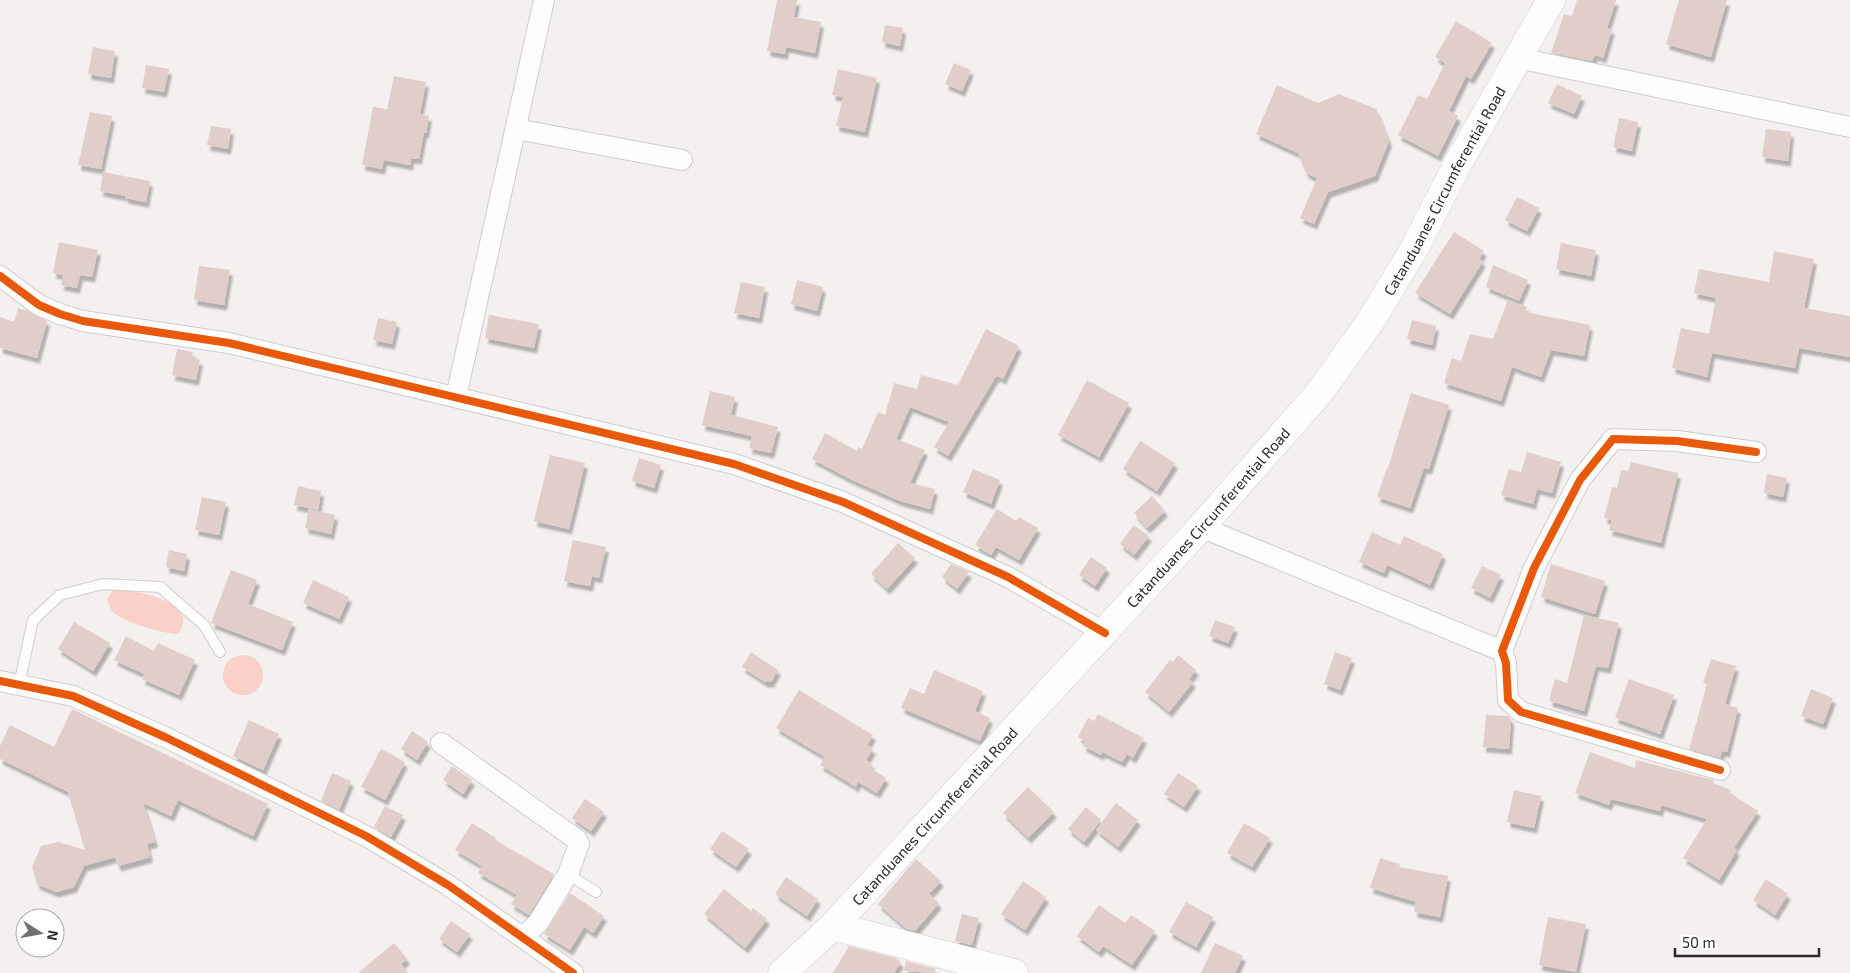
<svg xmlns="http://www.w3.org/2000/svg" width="1850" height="973" viewBox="0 0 1850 973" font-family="'Exo 2',sans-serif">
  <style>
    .green { fill: #fad0c8 }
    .building { fill: #e1ceca; filter: url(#shadow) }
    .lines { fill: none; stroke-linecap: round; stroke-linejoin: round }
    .lane-casing { stroke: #cfcdcd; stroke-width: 12 }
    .street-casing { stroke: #cfcdcd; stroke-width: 22 }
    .secondary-casing { stroke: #cfcdcd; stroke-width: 29 }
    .primary-casing { stroke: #cfcdcd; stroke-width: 29 }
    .lane { stroke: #fdfdfd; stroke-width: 10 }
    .street { stroke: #fdfdfd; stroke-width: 20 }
    .secondary { stroke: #fdfdfd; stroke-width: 28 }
    .primary { stroke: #fdfdfd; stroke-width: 28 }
    .cycleway-casing { stroke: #fff; stroke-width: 11 }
    .cycleway { stroke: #e8590c; stroke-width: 8 }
    .labels { text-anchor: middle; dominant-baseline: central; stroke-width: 4; stroke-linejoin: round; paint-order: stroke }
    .street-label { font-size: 15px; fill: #2d2c2b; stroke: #fff }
  </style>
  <defs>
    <filter id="shadow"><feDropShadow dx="3" dy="5.5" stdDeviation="1" flood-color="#0004"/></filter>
  </defs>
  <rect width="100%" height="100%" fill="#f3f0ef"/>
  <g class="green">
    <path d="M122,589C143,593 202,603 178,634C165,634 121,622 112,611C110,609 109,603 107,600L112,591Z"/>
    <circle cx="243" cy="675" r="20"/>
  </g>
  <g class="building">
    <path d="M777,0H797L794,17L821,22L815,53L786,47L785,54L767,51Z"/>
    <path d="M1577,0H1616L1607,28L1612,29L1603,58L1595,55L1592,61L1551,53L1564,14L1572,16Z"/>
    <path d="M1679,0H1727L1711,57L1666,44Z"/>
    <path d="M1456,21L1492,43L1471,79L1466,76L1449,111L1458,116L1438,156L1398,135L1418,95L1427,99L1445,63L1435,57Z"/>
    <path d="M885,25L903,28L900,46L882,42Z"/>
    <path d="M93,47L115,51L111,78L88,74Z"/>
    <path d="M954,63L971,70L962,91L945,84Z"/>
    <path d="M146,65L169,69L164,92L142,88Z"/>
    <path d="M838,69L877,78L865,132L836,126L843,97L832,95Z"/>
    <path d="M394,76L426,82L420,114L429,116L426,133L424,132L419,159L411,158L410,165L384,160L382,169L362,165L373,107L387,109Z"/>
    <path d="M1557,84L1582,96L1574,114L1548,103Z"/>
    <path d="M1277,85L1318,103L1339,94L1376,109L1389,141L1375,176L1328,192L1314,224L1300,218L1317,178L1306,173L1298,153L1256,134Z"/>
    <path d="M90,112L112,116L101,169L78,165Z"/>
    <path d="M1619,118L1638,122L1632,151L1613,147Z"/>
    <path d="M211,126L231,129L228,149L207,145Z"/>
    <path d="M1766,129L1791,132L1788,161L1762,157Z"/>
    <path d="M103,172L150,181L146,202L125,198L126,196L100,191Z"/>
    <path d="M1517,197L1539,208L1527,231L1505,220Z"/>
    <path d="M1454,232L1484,251L1479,259L1483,261L1450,314L1415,293Z"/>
    <path d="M59,242L98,250L92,277L80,275L77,288L61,285L63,275L53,273Z"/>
    <path d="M1561,243L1596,250L1591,276L1556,269Z"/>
    <path d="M1774,251L1814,259L1804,308L1850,316V357L1799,348L1795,368L1712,353L1707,377L1672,368L1681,328L1709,334L1716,298L1694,293L1699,269L1769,282Z"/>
    <path d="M1493,265L1528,280L1519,301L1486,287Z"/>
    <path d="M199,266L230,270L224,305L194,300Z"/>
    <path d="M797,280L823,287L817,311L791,304Z"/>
    <path d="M741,282L765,287L759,318L734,313Z"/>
    <path d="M1508,300L1527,307L1525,312L1590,325L1584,356L1551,350L1541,377L1512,367L1501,401L1444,383L1452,358L1461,361L1470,334L1493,339Z"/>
    <path d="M18,308L26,310L47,321L37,358L0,348V317L14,322Z"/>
    <path d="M489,315L539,324L534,348L485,338Z"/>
    <path d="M378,318L397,322L392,344L373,340Z"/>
    <path d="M1412,320L1436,326L1432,345L1407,339Z"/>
    <path d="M986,329L1019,346L1003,379L997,376L995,378L948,456L934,447L949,422L910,407L896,439L925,450L910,483L935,489L930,509L900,501L850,479L812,459L825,433L857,451L858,447L862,449L878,412L885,415L894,383L917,389L921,375L958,385Z"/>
    <path d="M177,349L193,352L192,358L200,360L196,380L172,375Z"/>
    <path d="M1087,380L1129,403L1099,457L1058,435Z"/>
    <path d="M710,391L735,397L731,415L778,427L771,453L749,448L752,436L702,425Z"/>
    <path d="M1411,393L1449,405L1429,469L1424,468L1410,508L1377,497L1387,468H1388Z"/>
    <path d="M1140,441L1175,463L1157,491L1123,469Z"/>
    <path d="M1527,452L1561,462L1552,493L1537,489L1533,504L1501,495L1509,469L1521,472Z"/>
    <path d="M550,455L585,463L569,529L534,521Z"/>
    <path d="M639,458L661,465L654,488L632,481Z"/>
    <path d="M1631,462L1678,473L1661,543L1609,530L1612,520L1604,518L1612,487L1617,488L1621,470L1628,471Z"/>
    <path d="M973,469L1000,480L991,504L963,492Z"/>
    <path d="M1767,474L1787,478L1783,497L1764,493Z"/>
    <path d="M298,486L321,491L318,510L294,505Z"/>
    <path d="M1152,496L1165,511L1147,528L1134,513Z"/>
    <path d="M202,497L226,502L219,535L195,530Z"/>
    <path d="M309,509L335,515L331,534L305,528Z"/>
    <path d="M997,509L1016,521L1019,517L1038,528L1019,560L996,547L991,555L975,545Z"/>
    <path d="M1134,525L1149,536L1134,555L1120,544Z"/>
    <path d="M1372,532L1400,545L1404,536L1443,554L1430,585L1387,565L1384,573L1359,562Z"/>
    <path d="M573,540L606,547L599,578L592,576L590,586L564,581Z"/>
    <path d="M898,543L915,558L887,589L871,574Z"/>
    <path d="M169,550L187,554L184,571L166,567Z"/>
    <path d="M1091,557L1107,568L1095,586L1079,575Z"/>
    <path d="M951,564L969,572L957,589L942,577Z"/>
    <path d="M1551,564L1605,581L1595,614L1541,597Z"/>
    <path d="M1482,566L1501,575L1490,598L1471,588Z"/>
    <path d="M231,570L257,580L248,604L293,622L282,650L211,623Z"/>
    <path d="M313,580L349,597L339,619L303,603Z"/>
    <path d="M1584,615L1619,623L1608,668L1596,666L1584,711L1549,701L1555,679L1567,683Z"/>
    <path d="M1215,620L1235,627L1228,643L1209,636Z"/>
    <path d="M74,622L110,643L93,671L58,649Z"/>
    <path d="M126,636L154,651L158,643L195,660L179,695L142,679L144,674L114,660Z"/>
    <path d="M751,652L778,670L771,682H765L742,667Z"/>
    <path d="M1335,652L1352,658L1340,690L1324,684Z"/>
    <path d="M1178,655L1196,670L1189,679L1193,682L1169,712L1145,692L1170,660L1173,662Z"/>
    <path d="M1711,659L1736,666L1725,704L1738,708L1727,752L1722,751L1720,758L1689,749L1707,684L1703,683Z"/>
    <path d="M934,670L983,691L975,711L990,718L980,741L901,708L910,688L924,694Z"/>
    <path d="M1629,679L1674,695L1660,734L1615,718Z"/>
    <path d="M1811,689L1833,698L1823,724L1801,716Z"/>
    <path d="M799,690L873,735L867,745L873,749L866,760L872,764L870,768L886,778L877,793L858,782L856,787L820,765L825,757L776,728Z"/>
    <path d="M72,709L268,804L253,836L178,800L171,816L143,803L155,842L147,844L150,857L118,866L115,857L84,866L74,887L56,892L37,884L32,867L41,846L59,842L85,850L68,792L0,759V746L10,725L54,747Z"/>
    <path d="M1098,714L1144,738L1133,758L1127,754L1122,762L1102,752L1101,755L1083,746L1085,741L1078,737L1088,718L1094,721Z"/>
    <path d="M1486,715L1508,716L1511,719L1509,749L1483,747Z"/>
    <path d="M249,720L279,734L263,770L233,756Z"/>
    <path d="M412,731L428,742L417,760L401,749Z"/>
    <path d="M381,749L405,762L385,800L361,787Z"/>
    <path d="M1590,752L1635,768L1636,760L1713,780V783L1731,790L1730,793L1758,811L1734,848L1737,850L1719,880L1683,858L1707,819L1661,805L1660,811L1611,799L1609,805L1575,793Z"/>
    <path d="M452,766L472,780L463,794L443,780Z"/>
    <path d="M332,773L351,781L339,810L321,801Z"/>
    <path d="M1178,773L1198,786L1184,807L1164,794Z"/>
    <path d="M1028,787L1054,812L1028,838L1003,813Z"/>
    <path d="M1514,790L1541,796L1534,828L1507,822Z"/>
    <path d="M585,799L604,812L591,831L572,818Z"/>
    <path d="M1116,803L1138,820L1118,847L1096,830Z"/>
    <path d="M385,806L403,815L391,837L374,827Z"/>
    <path d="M1086,807L1101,820L1084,842L1068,829Z"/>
    <path d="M472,823L496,838L495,840L554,874L529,915L511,904L517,895L478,873L482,866L455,850Z"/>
    <path d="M1244,823L1270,838L1252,867L1227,853Z"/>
    <path d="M722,831L749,849L736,867L710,849Z"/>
    <path d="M1380,858L1400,864L1399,867L1448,876L1440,917L1414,912L1416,902L1370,888Z"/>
    <path d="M916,859L941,881L929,894L939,903L915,931L907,929L878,904Z"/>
    <path d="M786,877L818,899L807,916L775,894Z"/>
    <path d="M1766,879L1788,894L1775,915L1753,900Z"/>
    <path d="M1023,881L1046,897L1025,930L1001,914Z"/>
    <path d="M724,889L751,911L753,908L767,919L745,948L704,914Z"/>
    <path d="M570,893L604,916L593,933L584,927L570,950L544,934Z"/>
    <path d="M1186,902L1213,917L1196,947L1169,932Z"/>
    <path d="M1099,905L1125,923L1131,915L1155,931L1132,965L1103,946L1099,952L1077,936Z"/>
    <path d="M962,914L979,918L972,945L955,941Z"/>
    <path d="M1548,917L1586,924L1576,972L1539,965Z"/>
    <path d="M451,921L470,934L457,952L439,939Z"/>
    <path d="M394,943L407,959L401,964L408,973H358Z"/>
    <path d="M1215,943L1243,956L1235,973H1201Z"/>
    <path d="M849,946L895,958L901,962L894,973H833Z"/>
    <path d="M906,961L936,969L935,973L904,971Z"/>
  </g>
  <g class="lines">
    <g class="lane-casing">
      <g id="lane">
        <path d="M19,685L33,620L60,595L103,584L160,587L204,625L220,652"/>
        <path d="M568,874L596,892"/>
      </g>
    </g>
    <g class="street-casing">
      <g id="street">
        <path d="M1518,58L1850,127"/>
        <path d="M516,129L682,160"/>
        <path d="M0,276L39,305L60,314L83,321L229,343L734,464L843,502L1008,577L1105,633"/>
        <path d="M456,397L544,0"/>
        <path d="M1201,527L1502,651"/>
        <path d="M0,681L73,696L167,738L366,836L448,885L573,973"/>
        <path d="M441,743L576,839L579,844L568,874L538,923L523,937"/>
        <path d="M1720,770L1521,712L1508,700L1506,663L1502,651L1534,568L1580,480L1613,439L1677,441L1756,452"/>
      </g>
    </g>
    <g class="secondary-casing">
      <path id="secondary" d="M833,926L1014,973"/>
    </g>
    <g class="primary-casing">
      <g id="primary">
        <path id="s1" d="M782,973L833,926L1201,527L1319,393L1370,322L1414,249L1457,165L1551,0"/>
      </g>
    </g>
    <use href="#lane" class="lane"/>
    <use href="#street" class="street"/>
    <use href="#secondary" class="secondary"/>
    <use href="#primary" class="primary"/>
    <g class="cycleway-casing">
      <g id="cycleway">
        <path d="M0,276L39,305L60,314L83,321L229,343L734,464L843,502L1008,577L1105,633"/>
        <path d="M0,681L73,696L167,738L366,836L448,885L573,973"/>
        <path d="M1720,770L1521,712L1508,700L1506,663L1502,651L1534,568L1580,480L1613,439L1677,441L1756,452"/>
      </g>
    </g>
    <use href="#cycleway" class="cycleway"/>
  </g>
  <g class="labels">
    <g class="street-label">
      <text stroke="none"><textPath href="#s1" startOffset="1029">Catanduanes Circumferential Road</textPath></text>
      <text stroke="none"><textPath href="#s1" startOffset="624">Catanduanes Circumferential Road</textPath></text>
      <text stroke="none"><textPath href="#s1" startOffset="219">Catanduanes Circumferential Road</textPath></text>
    </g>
  </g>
  <g transform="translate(40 933) rotate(101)"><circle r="24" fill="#ffffff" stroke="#ababaa"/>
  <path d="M0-4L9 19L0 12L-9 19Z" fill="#727170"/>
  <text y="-8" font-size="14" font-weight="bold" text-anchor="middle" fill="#2d2c2b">N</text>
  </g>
  <path d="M1675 948v8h144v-8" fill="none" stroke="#2d2c2b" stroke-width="2.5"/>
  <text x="1682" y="948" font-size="15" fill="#2d2c2b" stroke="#ffffff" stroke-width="4" paint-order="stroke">50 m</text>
</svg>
